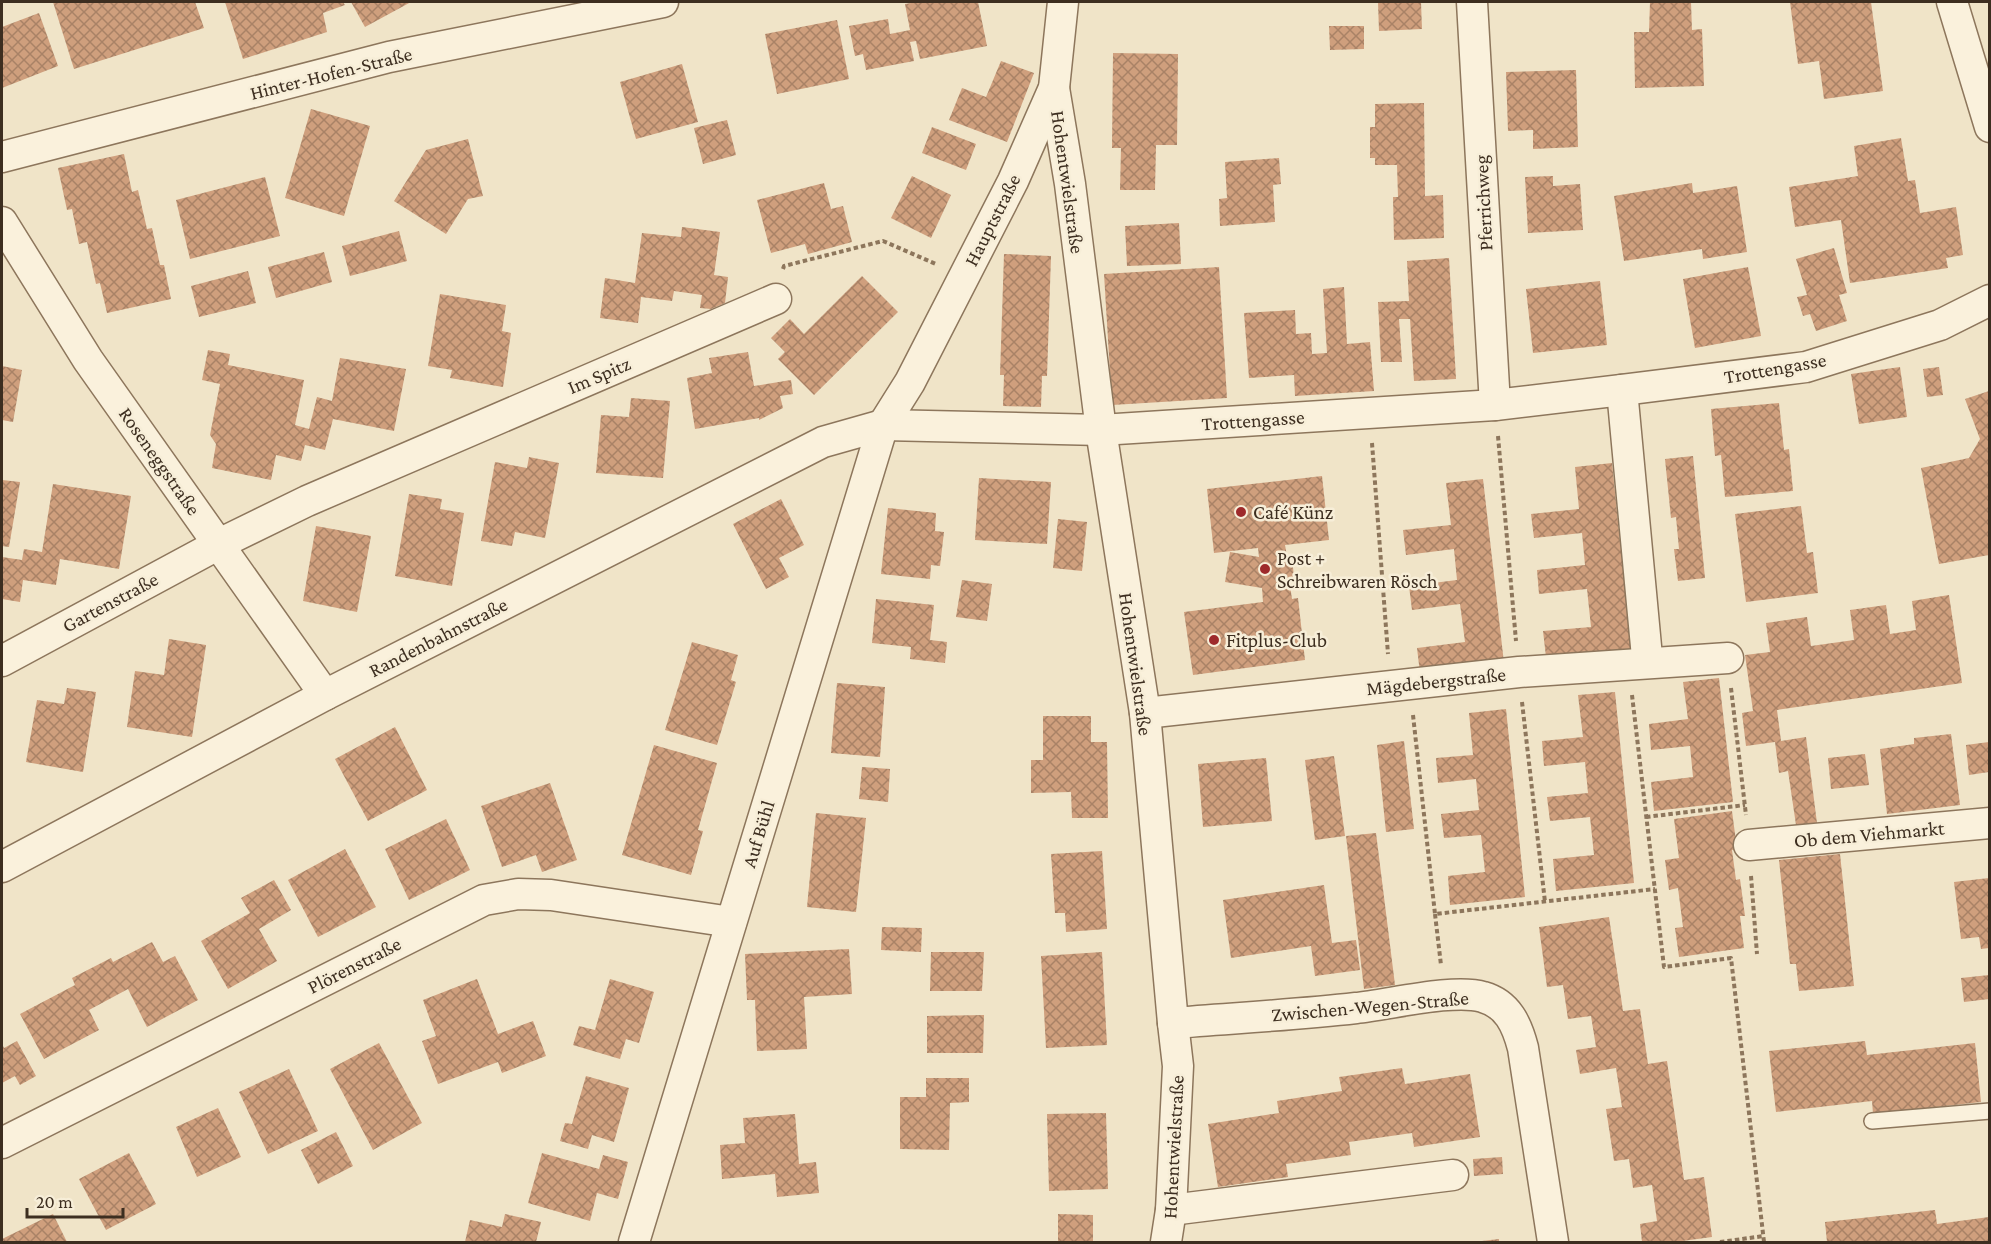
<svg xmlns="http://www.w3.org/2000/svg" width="1991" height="1244" viewBox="0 0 1991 1244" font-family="'Crimson Pro',serif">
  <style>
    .building { fill: url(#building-cross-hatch) }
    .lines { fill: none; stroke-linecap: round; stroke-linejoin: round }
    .lane-casing { stroke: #8d765c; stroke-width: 18 }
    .street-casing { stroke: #8d765c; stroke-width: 33 }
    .path { stroke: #8d765c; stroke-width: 4; stroke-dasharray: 4.5 3; stroke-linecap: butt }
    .lane { stroke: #faf1dc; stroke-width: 15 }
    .street { stroke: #faf1dc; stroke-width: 30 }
    .poi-dot { fill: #9e2a2b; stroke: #f7eed8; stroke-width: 2 }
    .labels { text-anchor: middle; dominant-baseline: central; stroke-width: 5; stroke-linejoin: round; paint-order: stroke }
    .street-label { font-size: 20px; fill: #3d2e20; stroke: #f7eed8 }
    .poi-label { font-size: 20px; fill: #3d2e20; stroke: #f7eed8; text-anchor: start }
  </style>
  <defs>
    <pattern id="building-cross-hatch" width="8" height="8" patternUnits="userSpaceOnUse" patternTransform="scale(1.5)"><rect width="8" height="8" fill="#cf9f7d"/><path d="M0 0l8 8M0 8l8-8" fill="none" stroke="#a98266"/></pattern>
  </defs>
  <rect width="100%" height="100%" fill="#f0e4c8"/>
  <g class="building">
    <path d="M53,2H195L204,28L74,69Z"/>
    <path d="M225,2H343L345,5L323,13L327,32L243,59Z"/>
    <path d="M351,2H411L365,27Z"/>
    <path d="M917,2H978L987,46L920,59L916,41L910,42L914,61L866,70L863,54L855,56L849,26L888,19L890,34L910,30L905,4Z"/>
    <path d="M1378,2H1421L1422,29L1379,31Z"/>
    <path d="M1650,2H1691L1692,30L1702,29L1704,86L1635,88L1634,32H1649Z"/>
    <path d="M1790,2H1871L1883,91L1824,99L1819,61L1798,64Z"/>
    <path d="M39,13L58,66L2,88V27Z"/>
    <path d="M837,20L849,79L777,94L765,34Z"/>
    <path d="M1329,26H1364V49L1330,50Z"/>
    <path d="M1113,53L1178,54L1177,145H1156L1155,190H1120L1121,148H1112Z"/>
    <path d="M1001,61L1034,73L1007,142L949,120L962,88L986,97Z"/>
    <path d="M682,64L698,122L636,139L620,82Z"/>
    <path d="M1576,70L1578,147L1533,149V130L1508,131L1506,72Z"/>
    <path d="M1424,103L1425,196L1443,195L1444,238L1394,240L1393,197H1398L1397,165H1375V158H1370V127H1375V104Z"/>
    <path d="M311,109L370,126L344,216L285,198Z"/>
    <path d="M727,120L736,155L703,164L694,128Z"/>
    <path d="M932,127L976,144L966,170L922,153Z"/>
    <path d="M1901,138L1908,181L1915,180L1920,213L1956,207L1963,255L1946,258L1948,268L1850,283L1841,220L1795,227L1789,187L1858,176L1854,146Z"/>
    <path d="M468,139L483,196L468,199L446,234L394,201L426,150Z"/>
    <path d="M124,154L132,192L138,190L147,229L152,228L160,265H164L171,299L107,313L100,283L96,284L87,242L79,244L72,209L67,210L58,168Z"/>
    <path d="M1279,158L1281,184L1273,185L1275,222L1220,226L1219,199L1227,198L1225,162Z"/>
    <path d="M912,176L951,195L931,238L891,218Z"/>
    <path d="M1553,176V186L1580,184L1583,230L1528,233L1525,177Z"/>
    <path d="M265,177L280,236L190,259L176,200Z"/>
    <path d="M824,183L831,209L843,206L852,242L808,254L805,244L771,253L757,200Z"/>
    <path d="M1692,183L1693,193L1737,186L1747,252L1703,259L1702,249L1624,261L1614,196Z"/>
    <path d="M1179,223L1181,264L1127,266L1125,226Z"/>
    <path d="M682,227L720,232L714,275L728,277L725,303L711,309L700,308L702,295L674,291L672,301L641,297L638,323L600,318L605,278L635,283L642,233L681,237Z"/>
    <path d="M399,231L407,261L350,276L342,246Z"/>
    <path d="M1834,248L1847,293L1839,295L1847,321L1816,331L1810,314L1803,316L1797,297L1807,295L1796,259Z"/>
    <path d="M324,252L332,282L276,298L268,267Z"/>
    <path d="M1004,254L1051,256L1047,376H1042L1041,407L1003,406L1004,375H1000Z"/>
    <path d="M1449,258L1456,379L1414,381L1410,319H1399L1402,362H1381L1378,302L1409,301L1407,261Z"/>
    <path d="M1219,267L1227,398L1112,405L1104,274Z"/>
    <path d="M1748,267L1761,336L1695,348L1683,279Z"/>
    <path d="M248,271L256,303L199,317L191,286Z"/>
    <path d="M862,276L898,312L814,395L778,359L785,352L771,338L790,319L804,334Z"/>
    <path d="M1600,281L1607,345L1533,353L1526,289Z"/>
    <path d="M1344,287L1347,344L1370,342L1374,391L1295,396L1294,375L1249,378L1244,313L1295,310L1296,334L1311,333L1312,354L1327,353L1323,289Z"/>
    <path d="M440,294L506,305L502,331L511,333L503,387L450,378L452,370L428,366Z"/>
    <path d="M208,350L230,354L228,365L304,380L295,425L309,429L317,397L332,401L340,358L406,369L394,431L333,419L325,450L305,445L301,461L276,455L271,480L212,468L216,444L210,435L220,384L202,380Z"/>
    <path d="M748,352L754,386L791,380L793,394L780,396L783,408L759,420V418L695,429L687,378L712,373L709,358Z"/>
    <path d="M2,366L22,370L13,422L2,420Z"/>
    <path d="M1900,367L1907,417L1859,424L1851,374Z"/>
    <path d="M1939,367L1943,395L1927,397L1923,369Z"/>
    <path d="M1989,391V555L1939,564L1921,468L1969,458L1980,439L1965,399Z"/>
    <path d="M631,398L670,401L663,478L596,473L601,415L629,417Z"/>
    <path d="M1779,403L1784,450L1789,449L1793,491L1725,497L1721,455L1715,456L1711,409Z"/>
    <path d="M1693,456L1705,578L1678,581L1674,549H1679L1676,517L1671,518L1665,459Z"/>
    <path d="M529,457L559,463L545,538L515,532L512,546L481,541L495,462L527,468Z"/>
    <path d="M1612,463L1631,649L1546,657L1543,631L1591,627L1587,589L1539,594L1537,570L1585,565L1582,533L1534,538L1531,514L1579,509L1575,467Z"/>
    <path d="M1322,476L1329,540L1285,545L1287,556H1292L1294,578L1289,579L1292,599L1298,598L1305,660L1193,675L1184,612L1263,602L1262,588L1225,582L1230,552L1259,557L1258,548L1214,553L1207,489Z"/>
    <path d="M979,478L1051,482L1047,544L975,540Z"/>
    <path d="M1483,479L1504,663L1420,673L1417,648L1465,642L1460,604L1412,610L1409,586L1457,580L1454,549L1406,555L1403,530L1451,525L1446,483Z"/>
    <path d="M2,480L20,482L9,547L2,546Z"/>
    <path d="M53,484L131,496L119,569L60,559L56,585L23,580L20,602L2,599V557L22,560L24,549L42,552Z"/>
    <path d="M409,494L442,499L440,509L464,513L452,586L395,576Z"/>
    <path d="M781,499L804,545L779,558L789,577L766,589L733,524Z"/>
    <path d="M1801,506L1807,553L1813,552L1818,593L1746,602L1735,514Z"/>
    <path d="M888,508L936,513L935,531L944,532L940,566L931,565L930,579L881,574Z"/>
    <path d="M1058,519L1087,522L1082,571L1053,568Z"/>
    <path d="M316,526L371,536L357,612L303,601Z"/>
    <path d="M962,580L992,584L987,621L956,617Z"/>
    <path d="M1949,595L1962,683L1777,710L1781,741L1806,737L1817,823L1796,825L1788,771L1779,773L1775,742L1746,746L1742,713L1753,711L1745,655L1770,652L1766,623L1807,617L1811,646L1854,640L1850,610L1886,605L1890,634L1916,630L1912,601Z"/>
    <path d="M876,599L934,605L930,640L947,642L945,663L910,659L911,647L872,643Z"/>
    <path d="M169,639L206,645L192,737L127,727L135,671L164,675Z"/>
    <path d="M692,642L738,655L731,680L736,682L717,745L665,730Z"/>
    <path d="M1719,678L1733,802L1654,811L1651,782L1693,777L1690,746L1651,750L1649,724L1688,719L1683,682Z"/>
    <path d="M837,683L885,687L880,757L831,753Z"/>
    <path d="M67,688L96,692L83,772L26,762L37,700L64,704Z"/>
    <path d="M1615,692L1634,883L1556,891L1553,859L1594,855L1590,817L1550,821L1547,797L1588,793L1585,762L1544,766L1542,741L1583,737L1578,695Z"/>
    <path d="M1506,709L1525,897L1450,905L1448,876L1485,872L1481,835L1444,838L1441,814L1479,810L1476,779L1438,783L1436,758L1473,755L1469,713Z"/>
    <path d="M1043,716H1091V742H1107L1108,818H1072L1071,792L1031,793V760H1043Z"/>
    <path d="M395,727L427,790L368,821L335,759Z"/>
    <path d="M1951,734L1960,805L1887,814L1880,749L1914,744V738Z"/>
    <path d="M1404,741L1414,829L1386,832L1377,745Z"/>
    <path d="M1989,742V772L1969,775L1966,745Z"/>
    <path d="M654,745L717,763L698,830L703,831L691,875L622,855Z"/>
    <path d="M1865,754L1869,785L1831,789L1828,758Z"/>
    <path d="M1334,756L1345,836L1315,840L1305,760Z"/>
    <path d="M1266,758L1272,821L1203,827L1198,764Z"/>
    <path d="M862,767L890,769L888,802L859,799Z"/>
    <path d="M550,783L577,860L542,872L536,855L502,867L481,806Z"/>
    <path d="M1732,811L1737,849L1732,850L1736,880L1740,879L1745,916H1740L1744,948L1679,957L1675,928L1683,927L1678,888L1669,890L1665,860L1679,858L1674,819Z"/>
    <path d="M816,813L866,818L856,912L807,907Z"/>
    <path d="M446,819L470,870L409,900L385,849Z"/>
    <path d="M1376,833L1395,985L1364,989L1346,836Z"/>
    <path d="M345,849L376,907L318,937L288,880Z"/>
    <path d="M1102,851L1107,929L1066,932L1065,913H1055L1051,854Z"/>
    <path d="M1840,854L1854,986L1799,991L1796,964H1790L1779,860Z"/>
    <path d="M1989,878V948L1981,949L1979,937L1961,939L1954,882Z"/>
    <path d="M274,880L291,910L259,929L277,961L228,989L201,941L250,913L241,898Z"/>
    <path d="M1324,885L1332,943L1356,940L1360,970L1315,976L1311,946L1231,958L1223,900Z"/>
    <path d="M1609,917L1623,1011L1640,1009L1648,1064L1667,1061L1684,1180L1704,1177L1712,1237L1675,1242H1642L1640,1224L1657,1221L1652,1185L1633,1188L1629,1159L1614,1161L1606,1109L1622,1107L1616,1068L1580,1074L1576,1050L1596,1047L1591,1016L1568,1019L1563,985L1547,987L1539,927Z"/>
    <path d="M882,927L922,928L921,952L881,950Z"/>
    <path d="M152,942L163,962L175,956L198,1000L147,1027L128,989L89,1010L99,1030L44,1059L20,1014L75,985L72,978L111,958L113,962Z"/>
    <path d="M849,949L852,994L804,997L807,1049L757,1051L755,1000H747L745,954Z"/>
    <path d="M931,952H984L982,991H930Z"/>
    <path d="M1102,952L1107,1045L1046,1048L1041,956Z"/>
    <path d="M1989,975V999L1964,1002L1961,978Z"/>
    <path d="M477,979L498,1034L533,1021L546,1056L502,1073L498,1062L438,1084L422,1041L436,1036L423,1000Z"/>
    <path d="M610,979L654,992L639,1043L626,1039L620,1059L573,1045L579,1026L595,1030Z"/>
    <path d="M984,1015L983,1053H927V1016Z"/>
    <path d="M17,1041L36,1076L20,1085L15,1076L2,1083V1044L4,1048Z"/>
    <path d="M1865,1041L1867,1055L1975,1043L1981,1102L1873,1114L1872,1101L1776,1112L1769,1051Z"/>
    <path d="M379,1043L422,1123L373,1150L330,1069Z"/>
    <path d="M1402,1068L1405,1084L1470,1074L1480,1137L1414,1147L1412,1133L1349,1142L1351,1155L1286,1164L1288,1177L1218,1187L1208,1124L1279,1113L1277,1101L1342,1091L1339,1077Z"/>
    <path d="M289,1069L318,1131L268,1154L239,1092Z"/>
    <path d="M586,1076L629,1088L614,1142L592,1135L588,1149L560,1141L565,1123L572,1124Z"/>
    <path d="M926,1078H969V1102L950,1103L949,1150L900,1149V1097H926Z"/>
    <path d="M218,1108L241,1157L197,1177L176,1127Z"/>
    <path d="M1106,1113L1108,1189L1049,1191L1047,1114Z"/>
    <path d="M795,1114L799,1164L816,1162L819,1193L777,1197L775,1174L722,1179L720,1145L745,1143L743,1118Z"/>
    <path d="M336,1132L353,1166L318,1184L301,1150Z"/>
    <path d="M129,1153L156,1204L106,1230L79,1179Z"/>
    <path d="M542,1153L599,1169L603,1155L628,1162L618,1199L597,1193L590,1221L528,1203Z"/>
    <path d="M1502,1157L1503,1174L1474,1176L1473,1159Z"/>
    <path d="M1935,1210L1937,1224L1989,1217V1242H1827L1825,1222Z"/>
    <path d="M53,1214L67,1242H2V1239Z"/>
    <path d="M505,1214L541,1222L536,1242H465L470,1220L502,1227Z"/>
    <path d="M1058,1214L1093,1215V1242H1058Z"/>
    <path d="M1499,1239V1242H1482V1241Z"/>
  </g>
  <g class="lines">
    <g class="lane-casing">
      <path id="lane" d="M1872,1121L1990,1111"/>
    </g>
    <g class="street-casing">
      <g id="street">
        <path d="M1472,2L1495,405"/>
        <path d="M1952,2L1990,127"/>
        <path d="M1054,88L1070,184L1101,430L1145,713L1173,1023L1178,1066L1171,1210L1166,1242"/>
        <path d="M2,157L389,57L663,2"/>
        <path d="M2,222L88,360L325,695"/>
        <path d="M1622,390L1647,657"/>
        <path d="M2,661L219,544L307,501L776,299"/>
        <path d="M1145,713L1519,672L1728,658"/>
        <path d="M1749,845L1990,823"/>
        <path d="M2,867L325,695L823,442L883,425L1101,430L1495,405L1622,390L1806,367L1940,325L1990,300"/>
        <path d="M1173,1023C1234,1018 1295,1015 1356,1008C1388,1005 1454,988 1483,997C1508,1004 1517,1025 1523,1048L1553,1242"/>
        <path d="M2,1143L484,900L518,894L551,895L731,922"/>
        <path d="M1171,1210L1453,1175"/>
        <path d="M634,1242L883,425L910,382L1013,181L1054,88L1063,2"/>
      </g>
    </g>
    <g class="path">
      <path d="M783,269L784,266L883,241L936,264"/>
      <path d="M1498,436L1516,641"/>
      <path d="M1372,443L1388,654"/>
      <path d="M1731,688L1746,815"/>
      <path d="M1632,695L1664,967L1731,958L1764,1242"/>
      <path d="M1522,702L1545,902"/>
      <path d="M1413,715L1435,914L1655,889"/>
      <path d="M1646,817L1745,805"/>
      <path d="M1751,876L1757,954"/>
      <path d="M1435,914L1441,965"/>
      <path d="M1720,1242L1764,1236"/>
    </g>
    <use href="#lane" class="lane"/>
    <use href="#street" class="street"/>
  </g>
  <g class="poi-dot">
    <circle cx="1241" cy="512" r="6"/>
    <circle cx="1265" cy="569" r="6"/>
    <circle cx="1214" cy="640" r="6"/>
  </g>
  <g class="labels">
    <g class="street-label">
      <text transform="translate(331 73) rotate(-14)">Hinter-Hofen-Straße</text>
      <text transform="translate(1068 182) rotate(82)">Hohentwielstraße</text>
      <text transform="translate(1483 203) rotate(-93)">Pferrichweg</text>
      <text transform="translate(992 220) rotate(-63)">Hauptstraße</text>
      <text transform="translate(1775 368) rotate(-10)">Trottengasse</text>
      <text transform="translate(599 375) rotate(-23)">Im Spitz</text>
      <text transform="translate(1253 420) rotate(-4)">Trottengasse</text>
      <text transform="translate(160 461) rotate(55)">Roseneggstraße</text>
      <text transform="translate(110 602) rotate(-28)">Gartenstraße</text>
      <text transform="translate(438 637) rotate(-27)">Randenbahnstraße</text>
      <text transform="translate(1136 664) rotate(82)">Hohentwielstraße</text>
      <text transform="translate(1436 681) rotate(-6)">Mägdebergstraße</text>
      <text transform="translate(758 834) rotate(-73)">Auf Bühl</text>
      <text transform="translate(1869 834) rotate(-5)">Ob dem Viehmarkt</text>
      <text transform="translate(354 965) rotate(-27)">Plörenstraße</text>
      <text transform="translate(1370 1006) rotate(-5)">Zwischen-Wegen-Straße</text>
      <text transform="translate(1173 1147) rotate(-87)">Hohentwielstraße</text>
    </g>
    <g class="poi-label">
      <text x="1253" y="512">Café Künz</text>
      <text x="1277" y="558">Post +<tspan x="1277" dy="23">Schreibwaren Rösch</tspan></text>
      <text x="1226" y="640">Fitplus-Club</text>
    </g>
  </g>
  <rect width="1991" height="1244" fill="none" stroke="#3d2e20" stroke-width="6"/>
  <path d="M27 1208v9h96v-9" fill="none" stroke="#3d2e20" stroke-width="3"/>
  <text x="36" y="1208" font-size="18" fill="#3d2e20" stroke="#f7eed8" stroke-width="4.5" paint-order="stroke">20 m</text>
</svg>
